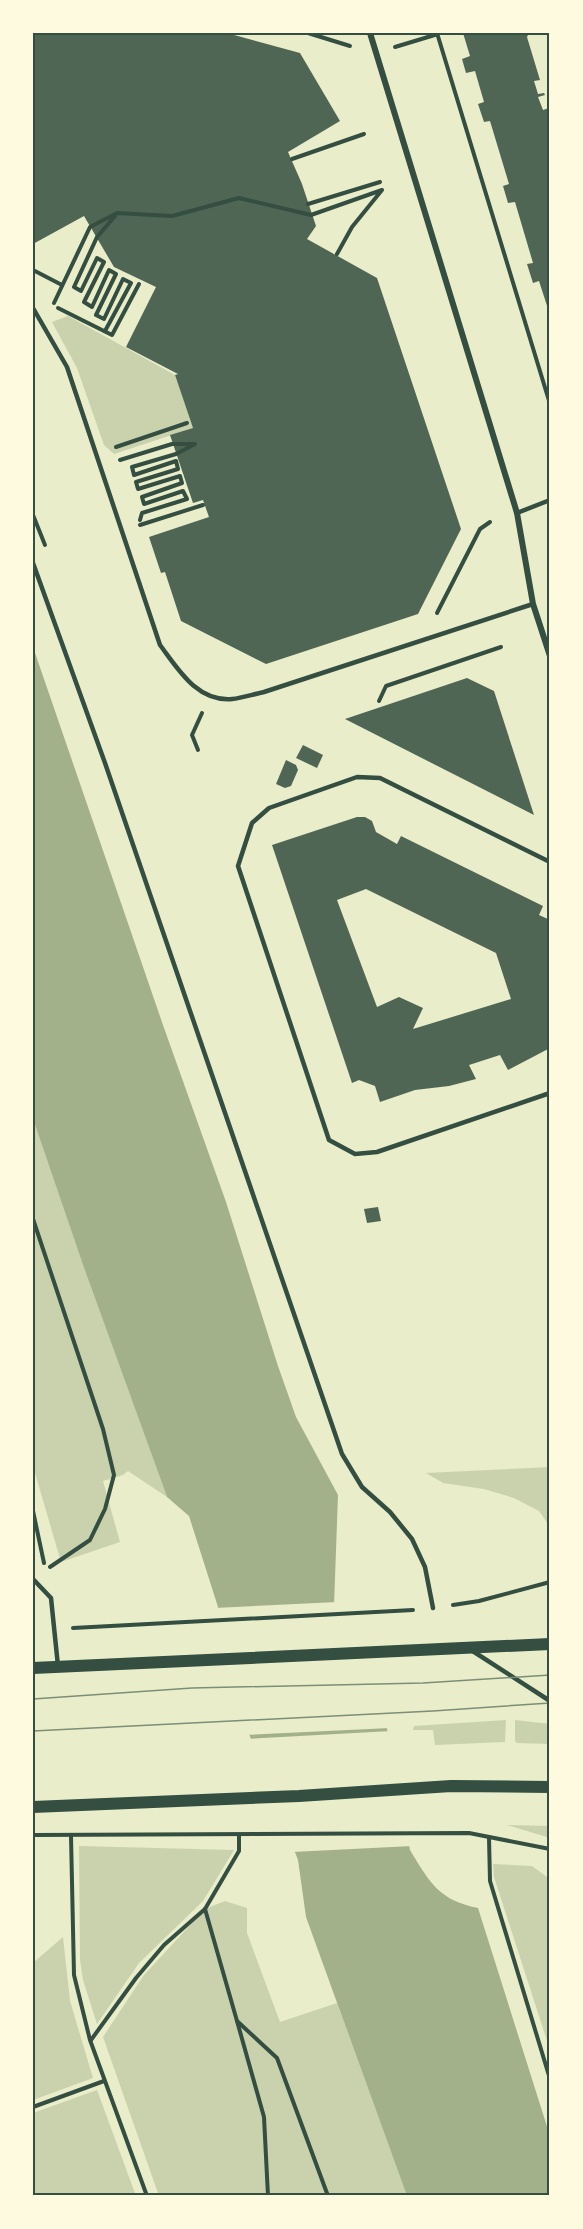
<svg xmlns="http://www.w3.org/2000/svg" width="583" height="2229" viewBox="0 0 583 2229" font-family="Mulish,sans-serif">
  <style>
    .green { fill: #cad2ad }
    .water { fill: #a3b18a }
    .pier { fill: #e9edc9 }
    .building { fill: #4f6655; fill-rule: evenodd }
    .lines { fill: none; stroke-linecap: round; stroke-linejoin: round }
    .path { stroke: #344e41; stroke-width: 4 }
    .service { stroke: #344e41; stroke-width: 4.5 }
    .minor { stroke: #344e41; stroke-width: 6 }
    .secondary { stroke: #344e41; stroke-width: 12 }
    .tram { stroke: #7c8e77; stroke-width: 1.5 }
    .neatline { fill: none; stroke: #344e41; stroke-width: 2 }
  </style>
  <rect width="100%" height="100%" fill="#e9edc9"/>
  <g class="green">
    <path d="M68,316L175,375L193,428L114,454L104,445L77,368L52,322Z"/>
    <path d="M33,1119L83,1265L167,1497L128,1471L123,1475L103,1481L120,1542L61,1562L33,1466Z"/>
    <path d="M550,1467V1527L539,1511L514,1498L484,1489L443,1483L426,1473Z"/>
    <path d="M506,1720L505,1742L435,1745L433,1730H413L414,1726Z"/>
    <path d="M515,1720L550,1724V1744L517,1743L515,1741Z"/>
    <path d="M507,1825L550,1826V1838Z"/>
    <path d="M79,1846L234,1850L203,1901L139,1963L97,2024L83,1980L80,1960Z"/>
    <path d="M493,1864L532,1866L550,1879V2050L494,1877Z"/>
    <path d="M225,1901L247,1908V1933L280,2022L337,2003L407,2196H159L103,2037L144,1975L205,1909Z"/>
    <path d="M63,1937L70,2001L93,2078L33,2100V1963Z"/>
    <path d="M97,2090L136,2196H35L33,2190V2113Z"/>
  </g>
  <path class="water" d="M33,647L163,1025L226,1202L278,1366L296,1417L338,1495L334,1606L367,1623L410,1850C430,1883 439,1900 478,1908L550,2136V2196H407L306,1917L298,1860L244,1721L204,1635L218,1607L189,1516L167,1497L83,1265L33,1119Z"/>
  <g class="pier">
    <path d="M337,1602V1604L370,1623L390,1728L245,1735L201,1636L214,1608Z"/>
    <path d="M391,1731L412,1846L292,1852L247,1739Z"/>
  </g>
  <g class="building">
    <path d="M33,33H227L300,53L340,121L288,152L302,184L316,226L307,239L377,278L461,529L418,614L266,664L181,621L165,572L161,573L149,537L209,517L203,500L193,503L170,435L193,428L175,375L178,374L126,347L156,287L114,267L84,216L33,244Z"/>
    <path d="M463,33H529L527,37L540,80L534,81L538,94L544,93L545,95L538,97L543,110L549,108L550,111V315L539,281L533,283L527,264L533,263L515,202L508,203L503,186L509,184L490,121L484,122L478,104L484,102L475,71L466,73L462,59L470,56Z"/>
    <path d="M467,678L494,691L534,815L345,719Z"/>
    <path d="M303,745L323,755L317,768L296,758Z"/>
    <path d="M286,760L296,765L298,770L291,786L285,788L276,784Z"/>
    <path d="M357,817H365L372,821L376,832L397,844L401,836L543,906L539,915L550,920V1048L508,1070L500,1055L469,1065L476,1079L449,1086L415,1090L380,1102L375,1086L359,1080L352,1083L272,845ZM366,889L496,953L511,999L413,1029L423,1008L399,997L377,1007L337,900Z"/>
    <path d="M378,1207L381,1221L367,1223L364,1209Z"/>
  </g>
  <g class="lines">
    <g class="path">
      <path d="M308,33L350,46"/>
      <path d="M437,33L550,404"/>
      <path d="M395,47L438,34"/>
      <path d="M292,159L364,134"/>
      <path d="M308,204L380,182"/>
      <path d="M33,270L62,285"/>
      <path d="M54,303L90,227L117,213L172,216L239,198L311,215L382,190L352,227L337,254"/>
      <path d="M58,308L112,335L139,284"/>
      <path d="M105,331L131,283L123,279L104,319L96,315L116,274L109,270L92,307L84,302L104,262L97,258L81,291L74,287L97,237L115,216"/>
      <path d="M116,447L187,423"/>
      <path d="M120,460L172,444H195L176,454L132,467L134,475L176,461L178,469L136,482L138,489L180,476L182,483L142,497L144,504L183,491L187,499L142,513L140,520"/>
      <path d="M33,515L45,545"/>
      <path d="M140,525L203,505"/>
      <path d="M437,613L480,529L490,522"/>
      <path d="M379,701L386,686L501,647"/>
      <path d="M198,750L192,735L202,713"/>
      <path d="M33,1219L103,1429L114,1475L105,1509L90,1540L50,1567"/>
      <path d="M33,1511L44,1563"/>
      <path d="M453,1605L479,1601L550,1582"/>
      <path d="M73,1628L413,1610"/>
      <path d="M33,1835L469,1833L550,1849"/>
      <path d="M71,1836L74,1975L90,2040L147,2196"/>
      <path d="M489,1838L490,1881L550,2079"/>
      <path d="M205,1909L237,2021L277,2058L328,2196"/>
      <path d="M237,2021L264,2117L268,2196"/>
      <path d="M91,2040L136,1978L164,1945L205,1909L239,1851V1836"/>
      <path d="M33,2107L104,2081"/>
    </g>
    <g class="service">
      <path d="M33,308L67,367L160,645C178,669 197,702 232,699C242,698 254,694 264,692L533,604"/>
      <path d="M517,513L550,500"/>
      <path d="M33,563L105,763L342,1454L362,1487L390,1512L412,1539L425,1567L433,1608"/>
      <path d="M550,862L380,778L357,777L269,808L252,823L238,866L329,1140L355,1154L377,1152L550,1093"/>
      <path d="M33,1579L51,1598L58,1666"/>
      <path d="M471,1650L550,1701"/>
    </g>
    <path class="minor" d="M370,33L517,513L533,604L550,656"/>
    <g class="secondary">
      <path d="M33,1668L550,1644"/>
      <path d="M33,1807L299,1796L451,1786L550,1787"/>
    </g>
    <g class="tram">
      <path d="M33,1699L192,1688L423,1683L550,1675"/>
      <path d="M33,1731L433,1711L550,1703"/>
    </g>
  </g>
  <rect width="583" height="2229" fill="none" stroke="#fefae0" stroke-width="69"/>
  <rect x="34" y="34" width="514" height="2160" class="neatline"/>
</svg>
